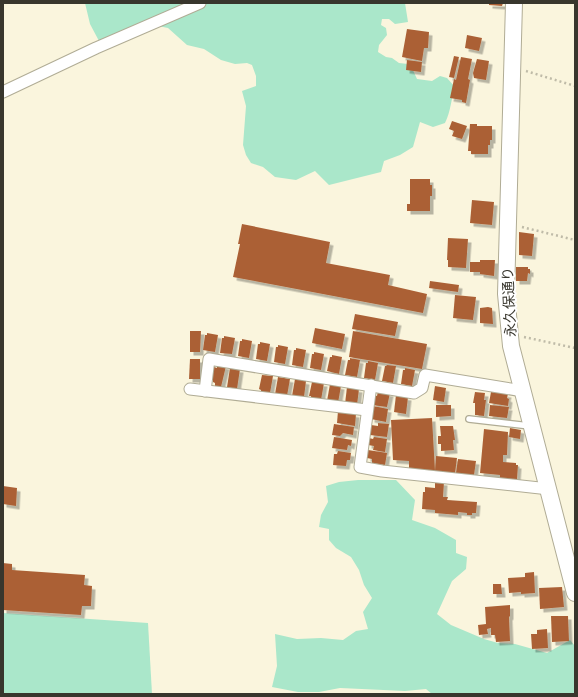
<svg xmlns="http://www.w3.org/2000/svg" width="578" height="697" viewBox="0 0 578 697" font-family="'Libre Baskerville','Noto Sans JP',serif">
  <style>
    .green { fill: #aae7ca }
    .building { fill: #ab6136; filter: url(#shadow) }
    .lines { fill: none; stroke-linecap: round; stroke-linejoin: round }
    .lane-casing { stroke: #b0ac95; stroke-width: 8 }
    .street-casing { stroke: #b0ac95; stroke-width: 13 }
    .secondary-casing { stroke: #b0ac95; stroke-width: 18 }
    .path { stroke: #bfbba8; stroke-width: 2.5; stroke-dasharray: 2 3; stroke-linecap: butt }
    .lane { stroke: #fff; stroke-width: 5.5 }
    .street { stroke: #fff; stroke-width: 11 }
    .secondary { stroke: #fff; stroke-width: 16 }
    .labels { text-anchor: middle; dominant-baseline: central; stroke-width: 4; stroke-linejoin: round; paint-order: stroke }
    .street-label { font-size: 14px; fill: #38362d; stroke: #fff }
  </style>
  <defs>
    <filter id="shadow"><feDropShadow dx="3.5" dy="3.5" stdDeviation="0" flood-color="#0004"/></filter>
  </defs>
  <rect width="100%" height="100%" fill="#faf5dd"/>
  <g class="green">
    <path d="M85,3H405L408,22L395,24L389,19H382L381,25L386,28L387,35L379,45L378,52L386,57L392,58L399,63L408,64L412,68L417,79L432,81L440,76L447,78L455,87C451,99 451,111 445,123L433,127L420,122L413,147L400,155L384,161L381,172L329,185L315,171L296,180L275,177L263,167L251,163L246,155L243,145L246,106L242,91L256,86V76L252,65L247,63L235,64L221,60L204,49L187,45L168,28L143,23L99,41L90,24Z"/>
    <path d="M358,480H396L415,500L412,520L435,528L456,540V553L467,557L466,569L452,581L437,614L451,625L484,639L498,643L515,644L547,653L570,640L575,646V694H432L426,689L405,691L340,688L319,692H298L272,687L277,666L275,634L297,639L321,638L343,640L356,631L368,629L363,612L372,598L364,585L359,570L351,557L336,548L329,540V529L319,527L321,515L328,502L326,486L339,482Z"/>
    <path d="M3,613L148,623L152,694H3Z"/>
  </g>
  <g class="building">
    <path d="M489,3H503L502,6L489,5Z"/>
    <path d="M407,29L429,32L428,48H424L422,61L402,57Z"/>
    <path d="M467,35L482,38L479,51L465,48Z"/>
    <path d="M454,56L459,57L454,78L449,77Z"/>
    <path d="M461,57L472,59L468,79L470,80L466,103L462,102V100L450,98L454,79L456,80Z"/>
    <path d="M477,59L489,61L486,80L474,78L473,73Z"/>
    <path d="M407,60L422,62L421,72L406,70Z"/>
    <path d="M452,121L467,126L462,139L452,136L454,131L449,129Z"/>
    <path d="M470,124H477V126H492V140H490V145H488V154H471V151H468Z"/>
    <path d="M410,179H430V185H432V196H430V211H407V204H410Z"/>
    <path d="M472,200L494,202L492,225L470,223Z"/>
    <path d="M242,224L330,242L326,263L390,275L388,285L427,294L423,313L233,277L240,244H238Z"/>
    <path d="M519,232L534,234L532,256L519,255Z"/>
    <path d="M448,238L468,239L466,268L448,267V260H447Z"/>
    <path d="M480,260H495L494,276L480,274V272H470V262H480Z"/>
    <path d="M516,267H528V269H530V274L528,273L527,281H516Z"/>
    <path d="M430,281L459,285L458,292L429,288Z"/>
    <path d="M455,295L476,297L473,320L453,318Z"/>
    <path d="M488,307L492,308L493,324L480,323V308Z"/>
    <path d="M355,314L398,322L395,336L352,329Z"/>
    <path d="M315,328L345,334L342,349L312,343Z"/>
    <path d="M190,331H201L200,352H190Z"/>
    <path d="M353,331L427,344L422,369L349,357Z"/>
    <path d="M207,333L218,335L215,352L203,350L205,335H207Z"/>
    <path d="M224,336L235,338L232,354L220,353L222,338H224Z"/>
    <path d="M242,339L252,341L249,358L238,356L240,341H242Z"/>
    <path d="M260,342L270,344L267,361L256,359L258,344H260Z"/>
    <path d="M278,345L288,347L285,364L274,362L276,347H278Z"/>
    <path d="M296,348L306,350L303,367L292,365L294,350H296Z"/>
    <path d="M314,352L324,354L321,370L310,368L312,354H314Z"/>
    <path d="M332,355L342,357L339,374L327,371L330,357H332Z"/>
    <path d="M350,358L360,360L357,377L345,375L348,360H350Z"/>
    <path d="M190,359H200V379H189Z"/>
    <path d="M368,361L378,363L375,380L364,378L366,363H368Z"/>
    <path d="M217,364L226,366L221,387L215,386V383L213,382V380H212L214,367L217,368Z"/>
    <path d="M387,365L396,366L393,383L382,381L385,366H386Z"/>
    <path d="M230,368L240,369L237,389L227,387Z"/>
    <path d="M405,368L415,370L412,386L401,384L403,370H405Z"/>
    <path d="M262,375L273,376L270,393L261,392V390L259,389Z"/>
    <path d="M278,377L290,379L287,396L275,394Z"/>
    <path d="M295,379L306,381L304,397L292,396Z"/>
    <path d="M312,382L324,383L321,400L311,399V396H309Z"/>
    <path d="M330,384L341,386L338,403L327,401Z"/>
    <path d="M435,386L446,388L444,402L433,400Z"/>
    <path d="M347,387L359,389L357,405L345,404Z"/>
    <path d="M378,391L390,393L387,407L372,405L374,395L377,396Z"/>
    <path d="M475,392L485,393L484,400H486L484,416L475,415V403H473Z"/>
    <path d="M491,392L508,394L507,398L509,399L508,406L489,403Z"/>
    <path d="M396,395L408,397L406,414L394,412Z"/>
    <path d="M436,405H451V416L436,417Z"/>
    <path d="M490,405L509,407L507,418L489,416Z"/>
    <path d="M373,406L388,409L386,422L371,419Z"/>
    <path d="M338,411L356,414L355,426L337,423Z"/>
    <path d="M432,418L435,471L409,468V461L393,460L391,420Z"/>
    <path d="M378,423L389,424L387,437L370,435L371,425L378,426Z"/>
    <path d="M334,424L354,427L353,435L343,433L340,436L332,435Z"/>
    <path d="M440,426H453L455,440H453L454,450L441,451V444H438V436H441Z"/>
    <path d="M510,428L521,430L520,439L509,437Z"/>
    <path d="M484,429L508,432L507,455H503V462L516,463V465H518L517,479H514V480L500,479V475L480,473Z"/>
    <path d="M334,437L352,440L351,446L348,445L347,450L332,448Z"/>
    <path d="M374,437L387,439L385,452L373,450L374,446L368,445L369,438L373,439Z"/>
    <path d="M368,450L387,453L385,465L372,463V459L367,458Z"/>
    <path d="M338,451L351,453L350,460H347L346,466L333,465L334,454H337Z"/>
    <path d="M436,456L457,458L455,473L435,471Z"/>
    <path d="M458,459L476,461L474,475L456,473Z"/>
    <path d="M435,481L444,482L443,497H448L447,500L477,502L476,513H472V515H467V513L458,512V515L435,513V510L422,509L423,492H425V487L435,488Z"/>
    <path d="M3,486L17,488L16,506L3,504Z"/>
    <path d="M3,563L12,564V570L85,575L84,585L92,586L91,606H82L81,615L3,610Z"/>
    <path d="M534,572L535,593L521,594V592L509,593L508,578L525,577V573Z"/>
    <path d="M493,584H501L502,594H493Z"/>
    <path d="M562,587L564,607L540,609L539,588Z"/>
    <path d="M510,605V616L509,617L510,641L496,642L495,635H491V628L487,629L488,634L479,635L478,625L486,624L485,607Z"/>
    <path d="M551,616H568L569,641L552,642Z"/>
    <path d="M547,629L548,648L532,649L531,634H537V630Z"/>
  </g>
  <g class="lines">
    <g class="lane-casing">
      <path id="lane" d="M469,419L530,426"/>
    </g>
    <g class="street-casing">
      <g id="street">
        <path d="M3,92L96,48L200,3"/>
        <path d="M371,385L360,467L382,471L549,489"/>
        <path d="M190,389L367,410"/>
        <path d="M205,391L209,359L414,393L422,388L425,375L523,391"/>
      </g>
    </g>
    <g class="secondary-casing">
      <path id="secondary" d="M514,3L506,294L511,346L575,593"/>
    </g>
    <g class="path">
      <path d="M526,71L575,86"/>
      <path d="M522,227L575,240"/>
      <path d="M524,337L575,348"/>
    </g>
    <use href="#lane" class="lane"/>
    <use href="#street" class="street"/>
    <use href="#secondary" class="secondary"/>
  </g>
  <g class="labels">
    <g class="street-label">
      <text transform="translate(509 302) rotate(-93)">永久保通り</text>
    </g>
  </g>
  <rect width="578" height="697" fill="none" stroke="#38362d" stroke-width="8"/>
</svg>
